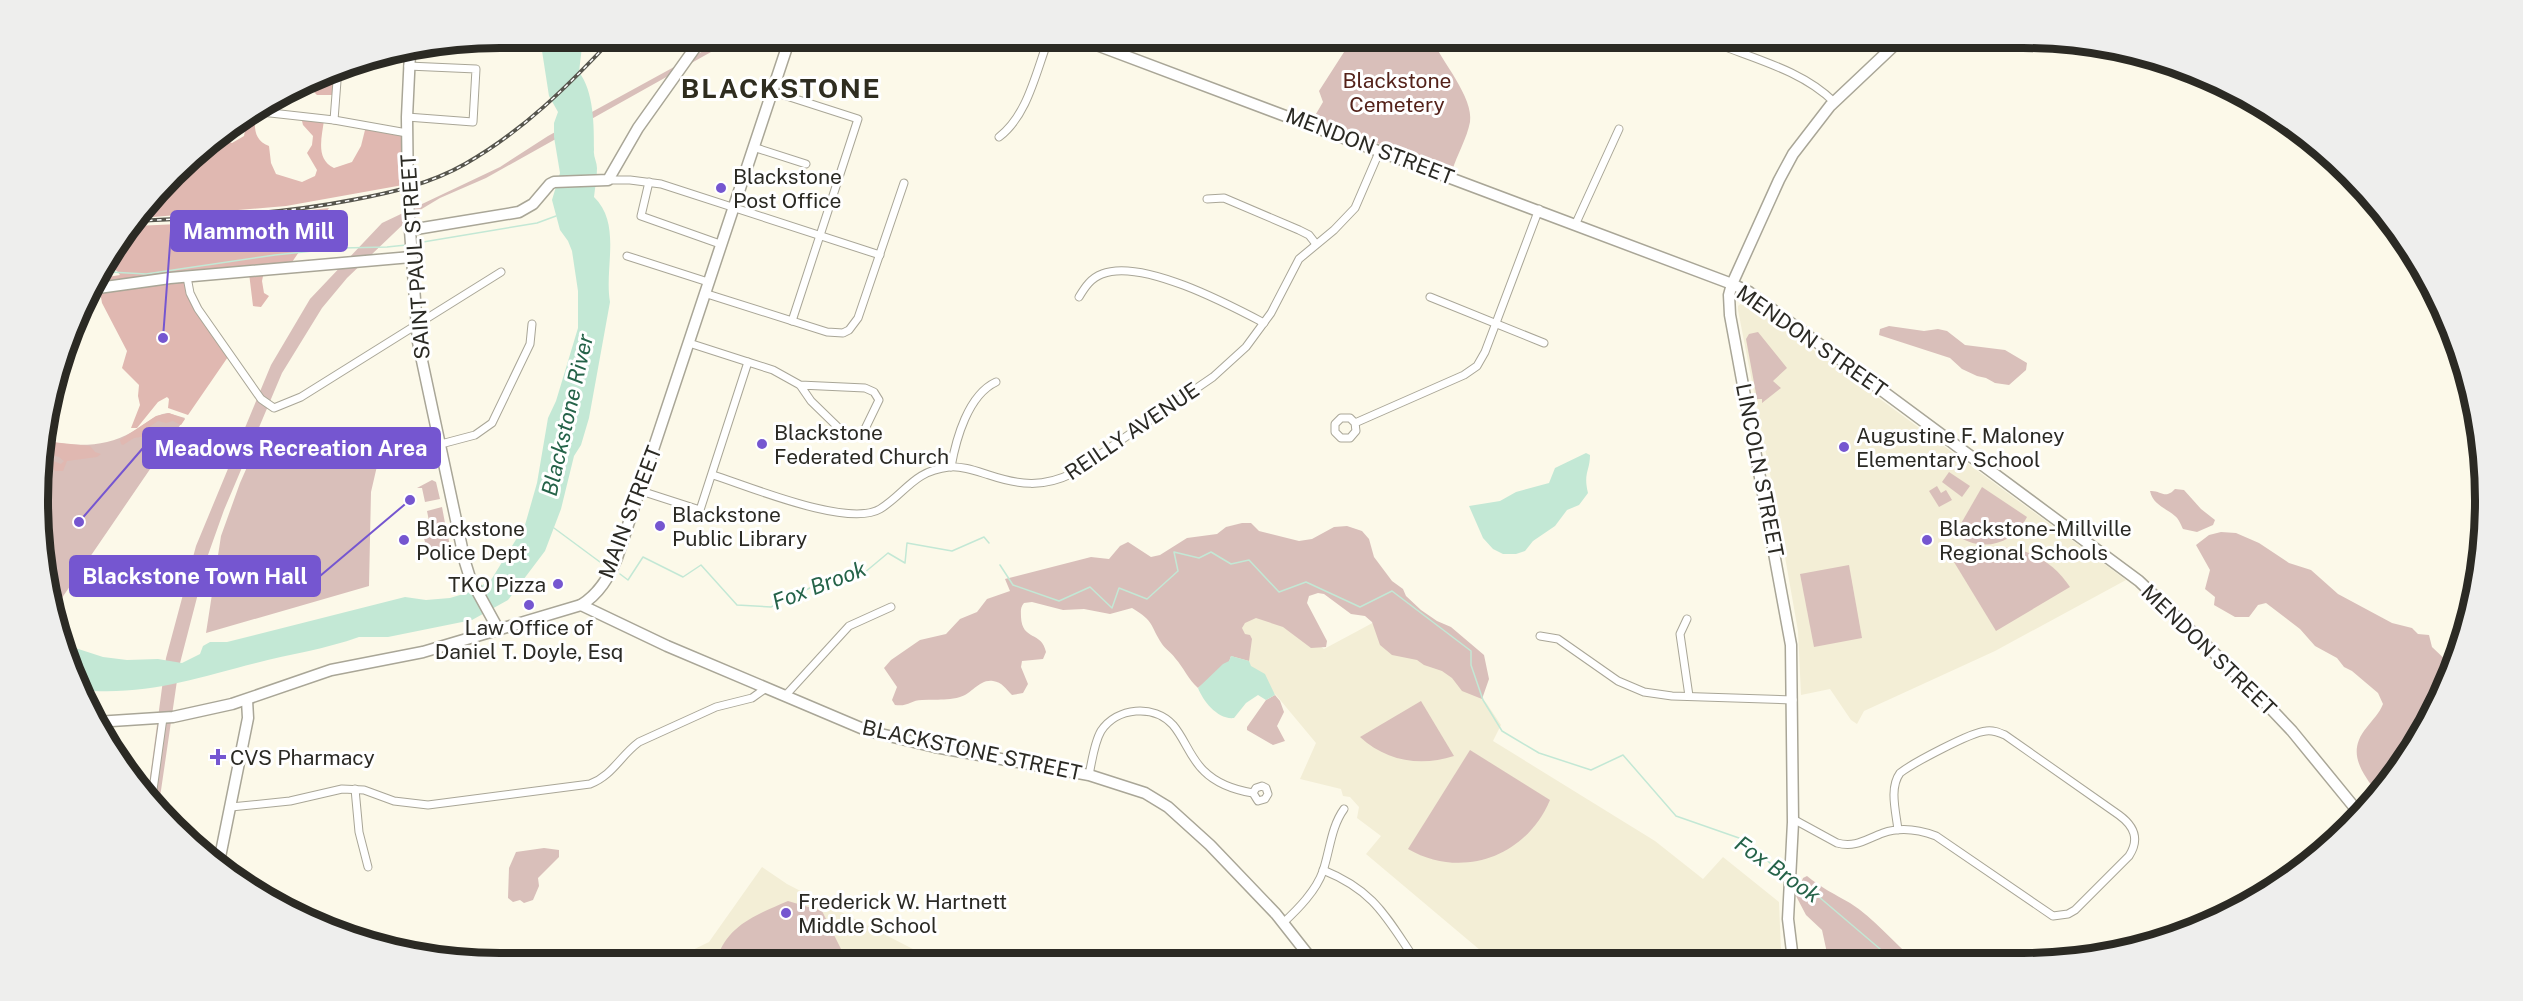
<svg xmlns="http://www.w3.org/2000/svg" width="2523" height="1001" viewBox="0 0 2523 1001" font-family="'Public Sans',sans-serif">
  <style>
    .built { fill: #f3eed6 }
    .green { fill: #d9bfba }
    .forest { fill: #e0b8b1 }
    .water { fill: #c3e8d5 }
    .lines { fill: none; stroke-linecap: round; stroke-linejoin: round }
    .stream { stroke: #c3e8d5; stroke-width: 1.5 }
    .street-casing { stroke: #a9a697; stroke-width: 9 }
    .secondary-casing { stroke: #a9a697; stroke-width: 13 }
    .street { stroke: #fff; stroke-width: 7 }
    .secondary { stroke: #fff; stroke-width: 10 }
    .rail-casing { stroke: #56554d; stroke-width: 4 }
    .rail { stroke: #fff; stroke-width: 1.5; stroke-dasharray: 4.5; stroke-linecap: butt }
    .poi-dot { fill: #7556d0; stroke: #fff; stroke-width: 2 }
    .labels { text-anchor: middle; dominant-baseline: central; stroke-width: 6; stroke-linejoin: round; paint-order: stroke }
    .park-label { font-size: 21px; fill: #54221a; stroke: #fff }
    .street-label { font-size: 21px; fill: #2b2a24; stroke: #fff }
    .poi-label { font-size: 21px; fill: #2b2a24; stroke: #fff; text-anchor: start }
    .water-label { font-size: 22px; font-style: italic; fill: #256349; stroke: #fff }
    .district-label { font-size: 27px; font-weight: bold; letter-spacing: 1.5px; fill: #2f2d20; stroke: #fff }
    .rim { fill: none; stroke: #2b2a24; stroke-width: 8 }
    .leader { fill: none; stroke: #7556d0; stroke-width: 2 }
    .callout-dot { fill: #7556d0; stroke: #fff; stroke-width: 2 }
    .callout { fill: #7556d0; stroke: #7556d0; stroke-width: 2 }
    .callout-label { font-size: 22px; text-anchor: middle; font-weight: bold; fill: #fff }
  </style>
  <rect width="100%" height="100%" fill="#fcf9e9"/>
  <g class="built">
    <path d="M1743,302L1755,307L2126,580L1995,651L1864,711L1857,724L1851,720L1830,689L1801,695L1798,631L1775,500L1738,310V306Z"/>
    <path d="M1226,582L1324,649L1406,605L1487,704L1501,725L1493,741L1655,841L1703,879L1723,857L1779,902L1781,951L1784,960L1493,961L1366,854L1381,836L1357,818L1359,807L1350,797L1343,796L1341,789L1300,779L1316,743L1276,695L1194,627Z"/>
    <path d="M762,867L787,884L938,962L666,963L709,942Z"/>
  </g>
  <g class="green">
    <path d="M727,38H736L486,178L440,198L415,213L347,278L322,308L282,373L224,510L208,555L179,667L159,804L148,792L166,658L196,546L271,365L310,299L382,223L500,167L548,136Z"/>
    <path d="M1353,38H1431C1441,60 1474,98 1470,122C1467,138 1457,155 1452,171L1313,119L1323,102L1319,91Z"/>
    <path d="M1889,326L1924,331L1938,329L1947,331L1965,345L2005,350L2027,363L2026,370L2009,385L1995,383L1986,378L1977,376L1962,369L1950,358L1879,335L1880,329Z"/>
    <path d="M1758,332L1787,368L1773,381L1781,388L1762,403V399H1757L1746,339L1749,334Z"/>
    <path d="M168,413L185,418L53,611L46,591L42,440C73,447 104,448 132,432C145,425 153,415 168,413Z"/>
    <path d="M263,431L317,451L377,466L371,492L369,586L206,633L221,536L240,483Z"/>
    <path d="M1949,472L1970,486L1962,497L1942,482Z"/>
    <path d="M432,480L436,482L440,499L425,502L422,488H417Z"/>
    <path d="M1937,486L1941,493L1946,490L1952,500L1939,507L1929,491Z"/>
    <path d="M1982,487L2027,517C2012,546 1980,553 1955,534Z"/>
    <path d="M2175,489L2184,490L2201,509L2215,520L2213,525L2197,532L2183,529C2181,525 2179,519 2175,516C2166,508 2153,505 2150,491C2161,490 2165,500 2175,489Z"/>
    <path d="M442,507L445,523L422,528L421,523L429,521L427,511Z"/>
    <path d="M1242,523H1251L1259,531L1299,541L1312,539L1334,527L1347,526L1362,531L1369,539L1374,557L1392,581L1403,589L1406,596L1421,610L1437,621L1451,627L1484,655L1489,679L1482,699L1462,691L1452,678L1442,671L1424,665L1417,660L1392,655L1380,645L1372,622L1365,616L1351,614L1324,594L1318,593L1309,596L1307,603L1327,641L1326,647L1311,648L1283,627L1256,618L1245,623L1242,628L1245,634L1250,635L1252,639L1249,661L1231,656L1229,662L1198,688C1188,679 1184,668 1175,658C1172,653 1165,649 1162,644C1149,624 1155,622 1132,608L1110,614L1084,609L1063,610L1032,602L1024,603C1020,608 1021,611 1021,617C1022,641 1042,631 1046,652L1043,659L1022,661L1021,667L1028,684L1023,693L1012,695C1006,689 1002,682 993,681C979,679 972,694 960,697C946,701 936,699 922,700C911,700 908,707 895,705L892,700L897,687L884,668L891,660L920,640L946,634L960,619L977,612L987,599L1010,591L1005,579L1091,557L1109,559L1120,546L1128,542L1151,557L1160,555L1187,538L1217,534L1226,527Z"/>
    <path d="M446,526L451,551C437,554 418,564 419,544L425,542L422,531Z"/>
    <path d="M2221,532L2236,533L2259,543L2289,563L2311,570L2338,594L2392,623L2412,628L2418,634L2429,635L2432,647L2452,666L2407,758L2377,793C2361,771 2346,752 2367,727C2373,719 2379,714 2383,704L2378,693L2352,671L2344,667L2337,658L2315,646L2300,629L2266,603L2258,605L2249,617H2235L2214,605L2215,597L2205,589L2210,570L2196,545L2209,535Z"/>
    <path d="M2001,547C2030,549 2053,562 2070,587L1996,631L1954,562L1976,551Z"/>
    <path d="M1849,565L1862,638L1814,647L1800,574Z"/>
    <path d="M1275,695L1280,701L1284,712L1277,726L1285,741L1273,745L1247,730V727L1266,700Z"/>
    <path d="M1421,701L1454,756C1420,767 1386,761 1360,737Z"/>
    <path d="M1470,750L1550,800C1526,857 1462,880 1408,849Z"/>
    <path d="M544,848L559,850V857L538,878L539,886L533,900L524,903L520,900L513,902L508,898L509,868L516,852Z"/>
    <path d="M1807,876C1820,887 1836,895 1850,903C1874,918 1893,942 1914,960H1832L1827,953L1822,930L1806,915L1796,896L1803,878Z"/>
    <path d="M788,901L822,911L848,963H720L717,959C727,925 758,914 788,901Z"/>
  </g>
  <g class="forest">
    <path d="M316,78L337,82L336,95H317L312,90L304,89L298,92L295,88Z"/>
    <path d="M252,111L256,112C254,126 253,140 269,146L271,163L276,174L302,182L315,176L317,170L307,153L312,145L313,136L303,125L301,117L324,120C322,137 315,159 334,168L352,162L361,146L366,126L404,131L403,185L286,206L141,218L189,161C195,164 199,164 204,159L203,147L217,137L232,143L244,136L248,114Z"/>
    <path d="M329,208L288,268L264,271L262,281L264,293L269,296L261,307L253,306L249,273L189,277L188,287L230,354L188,415L168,408L169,399L167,397L158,402L137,428H131L140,405L138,396L139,385L122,368L127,351L102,303L99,286L91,287L95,279L120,275L117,271L103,265L135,226L201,223Z"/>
    <path d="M169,413L185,419L181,425L173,421L166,423L158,421L149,427L155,433L153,435L134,438L123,445L121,444L120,440L156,416Z"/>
    <path d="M42,441L90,446L95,452L101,454L97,457L67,461L63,471H55L52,467L49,469L48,463L53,461L61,464L64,461L59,457L42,452Z"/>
  </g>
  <g class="water">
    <path d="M540,38H583L579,72C594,92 594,125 594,150C593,156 597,162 597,168C597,178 595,187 594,197C622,224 604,268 610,302L589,418L581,445L574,456L561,509L545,551L508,600L472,620L388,637H359C326,649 290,654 256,663C192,679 147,696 79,690L73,677L63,644L103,657L127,660L158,659L182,663L200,654L203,646L210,642H227L405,597L426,600L450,598L470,592L491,580L525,525L537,483L548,418L556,401L578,328V291L572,251L568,241L560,230L552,200L560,173L554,137V123L558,112L549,96Z"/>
    <path d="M1586,453L1590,455C1590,471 1583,473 1588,493L1579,505L1567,510L1555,526L1533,541L1525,551L1516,554H1503L1493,549L1483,538L1469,506L1500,501L1516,492L1549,483L1555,468Z"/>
    <path d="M1231,656L1249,661L1251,666L1265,674L1275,695L1266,700L1258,695L1246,703L1234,718C1218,720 1203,701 1198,688L1223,664L1229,661Z"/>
  </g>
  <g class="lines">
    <g class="stream">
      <path d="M417,243L537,223L556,216"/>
      <path d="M97,274L110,272L146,274L275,255L342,248L387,247L406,245"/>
      <path d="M554,528L604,565"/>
      <path d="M1000,565L1013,585L1059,601L1090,587L1112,608L1119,588L1147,599L1178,571L1174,552L1199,558L1211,552L1231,564L1249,560L1279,592L1306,582L1360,607L1392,591L1471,651V665L1483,700L1502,731L1539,753L1591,770L1623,755L1676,816L1739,838L1785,875"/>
      <path d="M620,574L628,580L643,557L683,577L701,565L737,605L771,607L820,583L864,573L888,553L905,563L907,543L952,551L984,537L989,543"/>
      <path d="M1794,880L1805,885L1893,960"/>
    </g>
    <g class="street-casing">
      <g id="street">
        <path d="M1703,38C1746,57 1800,68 1834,102"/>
        <path d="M771,91L858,119L792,321"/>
        <path d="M253,111L334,120L407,133"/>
        <path d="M407,117L473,122L476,69L408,66"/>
        <path d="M334,120L338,68"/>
        <path d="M999,137C1028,115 1036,71 1049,38"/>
        <path d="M753,147L806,164"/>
        <path d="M608,180H630L661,184L880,255"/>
        <path d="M649,182L641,216L720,244"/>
        <path d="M1207,199L1224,198L1299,230L1309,235L1316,244"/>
        <path d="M1576,223L1619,129"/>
        <path d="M627,256L708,282"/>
        <path d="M187,277L190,293L198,309L261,399L274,408L301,397L501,272"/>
        <path d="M704,293L827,332L843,333L849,330L858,318L904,183"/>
        <path d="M1079,297C1085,287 1091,278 1102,274C1141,258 1228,304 1264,323"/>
        <path d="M1430,297L1544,343"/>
        <path d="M748,362L773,370L800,385L811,401L847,436H858L863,433L879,400L874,392L865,388L800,385"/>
        <path d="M1355,423L1350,418H1341L1335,424V432L1341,438H1350L1356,431L1355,423L1464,375L1477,366L1485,352L1539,209"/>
        <path d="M441,444L475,435L492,423L530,344L532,324"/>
        <path d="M951,467C956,439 968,395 996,382"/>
        <path d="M713,475C748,486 848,528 880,509C906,493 913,471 949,467C963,466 976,471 989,475C1019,485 1043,488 1073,473L1213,377L1246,347L1271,313L1299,259L1334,230L1355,208L1380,150"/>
        <path d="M641,491L700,510L748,362L689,343"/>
        <path d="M1687,619L1680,634L1689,696"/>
        <path d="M1540,636L1558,639L1618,681L1644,692L1672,696L1793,700"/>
        <path d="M785,696L849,626L891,607"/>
        <path d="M1089,775C1092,761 1094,743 1101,731C1117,707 1154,704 1173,725C1185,739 1190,758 1204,771C1217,784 1235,790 1253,793L1258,801L1265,799L1268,794L1266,788L1262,786L1256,788L1253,793"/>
        <path d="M355,789L359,832L368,867"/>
        <path d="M152,797L163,718"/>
        <path d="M231,807L290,801L342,789L364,790L394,801L428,805L590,784C613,775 620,756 639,742L716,707L752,698L766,688"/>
        <path d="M1793,819L1837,843C1856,848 1866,839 1883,833C1900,827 1920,830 1936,836L2053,916L2068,914L2075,910L2129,856C2140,839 2134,826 2119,815L2005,735C1998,732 1993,730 1986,731C1971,732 1913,763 1900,773C1889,788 1896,812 1898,830"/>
        <path d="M1323,870C1375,891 1386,917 1416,961"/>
        <path d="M1283,923C1298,909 1316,891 1323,871C1330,850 1331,827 1344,809"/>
      </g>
    </g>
    <g class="secondary-casing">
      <g id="secondary">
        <path d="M1078,38L1732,284L1749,292L2139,581L2256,693L2292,731L2359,813"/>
        <path d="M410,53L407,117L408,202L418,342L465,562L470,578L498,629"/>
        <path d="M410,230L519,212L533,204L550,184L554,182L608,180L638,128L702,38"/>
        <path d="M91,289L170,278L411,257"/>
        <path d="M581,605L667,646L868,731L935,747L1089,775L1145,793L1168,807L1210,845L1276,914L1313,961"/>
        <path d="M96,722L173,717L232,704L331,670L423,652L581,605C599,594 609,577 617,558L790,38"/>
        <path d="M218,867L248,718L247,700"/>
        <path d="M1793,960L1788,919L1793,822L1791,645L1730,315L1729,295L1732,284L1779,180L1793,154L1830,106L1902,38"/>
      </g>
    </g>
    <use href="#street" class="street"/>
    <use href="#secondary" class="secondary"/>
    <g class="rail-casing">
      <path id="rail" d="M139,221C211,217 281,214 352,200C390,193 430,184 465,164C523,131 568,86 613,38"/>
    </g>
    <use href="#rail" class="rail"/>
  </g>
  <g class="poi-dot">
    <circle cx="721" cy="188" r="6"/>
    <circle cx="762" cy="444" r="6"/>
    <circle cx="1844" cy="447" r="6"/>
    <circle cx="660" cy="526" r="6"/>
    <circle cx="404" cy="540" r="6"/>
    <circle cx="1927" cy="540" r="6"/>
    <circle cx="558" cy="584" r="6"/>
    <circle cx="529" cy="605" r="6"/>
    <path d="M215 748h6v6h6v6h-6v6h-6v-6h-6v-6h6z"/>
    <circle cx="786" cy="913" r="6"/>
  </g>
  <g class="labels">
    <g class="park-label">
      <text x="1397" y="80">Blackstone<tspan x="1397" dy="24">Cemetery</tspan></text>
    </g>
    <g class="street-label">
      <text transform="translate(1370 146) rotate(21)">MENDON STREET</text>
      <text transform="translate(415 257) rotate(-94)">SAINT PAUL STREET</text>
      <text transform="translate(1812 341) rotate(35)">MENDON STREET</text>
      <text transform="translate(1132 431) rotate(-34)">REILLY AVENUE</text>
      <text transform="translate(1760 470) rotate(79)">LINCOLN STREET</text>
      <text transform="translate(630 512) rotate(-69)">MAIN STREET</text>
      <text transform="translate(2209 650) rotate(44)">MENDON STREET</text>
      <text transform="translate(972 750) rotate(12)">BLACKSTONE STREET</text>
    </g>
    <g class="poi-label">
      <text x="733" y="176">Blackstone<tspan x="733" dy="24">Post Office</tspan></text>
      <text x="774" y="432">Blackstone<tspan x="774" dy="24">Federated Church</tspan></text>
      <text x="1856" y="435">Augustine F. Maloney<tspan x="1856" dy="24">Elementary School</tspan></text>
      <text x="672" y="514">Blackstone<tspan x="672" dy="24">Public Library</tspan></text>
      <text x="416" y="528">Blackstone<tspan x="416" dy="24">Police Dept</tspan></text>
      <text x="1939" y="528">Blackstone-Millville<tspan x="1939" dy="24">Regional Schools</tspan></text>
      <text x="546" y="584" text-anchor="end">TKO Pizza</text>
      <text x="529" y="627" text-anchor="middle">Law Office of<tspan x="529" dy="24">Daniel T. Doyle, Esq</tspan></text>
      <text x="230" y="757">CVS Pharmacy</text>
      <text x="798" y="901">Frederick W. Hartnett<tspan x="798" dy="24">Middle School</tspan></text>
    </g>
    <g class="water-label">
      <text transform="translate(567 415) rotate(-77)">Blackstone River</text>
      <text transform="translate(819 585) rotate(-21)">Fox Brook</text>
      <text transform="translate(1778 869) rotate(35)">Fox Brook</text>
    </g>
    <g class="district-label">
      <text x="781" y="88">BLACKSTONE</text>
    </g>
  </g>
  <path d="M0 0H2523V1001H0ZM500 48H2023A452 452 0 0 1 2475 500V501A452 452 0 0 1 2023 953H500A452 452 0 0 1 48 501V500A452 452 0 0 1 500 48Z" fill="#eeeeed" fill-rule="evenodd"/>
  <path class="rim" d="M500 48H2023A452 452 0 0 1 2475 500V501A452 452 0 0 1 2023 953H500A452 452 0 0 1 48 501V500A452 452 0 0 1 500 48Z"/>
  <path class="leader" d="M163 338L171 231M79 522L143 448M410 500L320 576"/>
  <g class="callout-dot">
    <circle cx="163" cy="338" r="6"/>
    <circle cx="79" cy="522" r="6"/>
    <circle cx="410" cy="500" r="6"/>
  </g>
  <g class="callout">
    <rect x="171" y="211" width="176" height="40" rx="6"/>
    <rect x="143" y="428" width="297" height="40" rx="6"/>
    <rect x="70" y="556" width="250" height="40" rx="6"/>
  </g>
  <g class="callout-label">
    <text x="259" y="239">Mammoth Mill</text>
    <text x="291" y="456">Meadows Recreation Area</text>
    <text x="195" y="584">Blackstone Town Hall</text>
  </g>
</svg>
